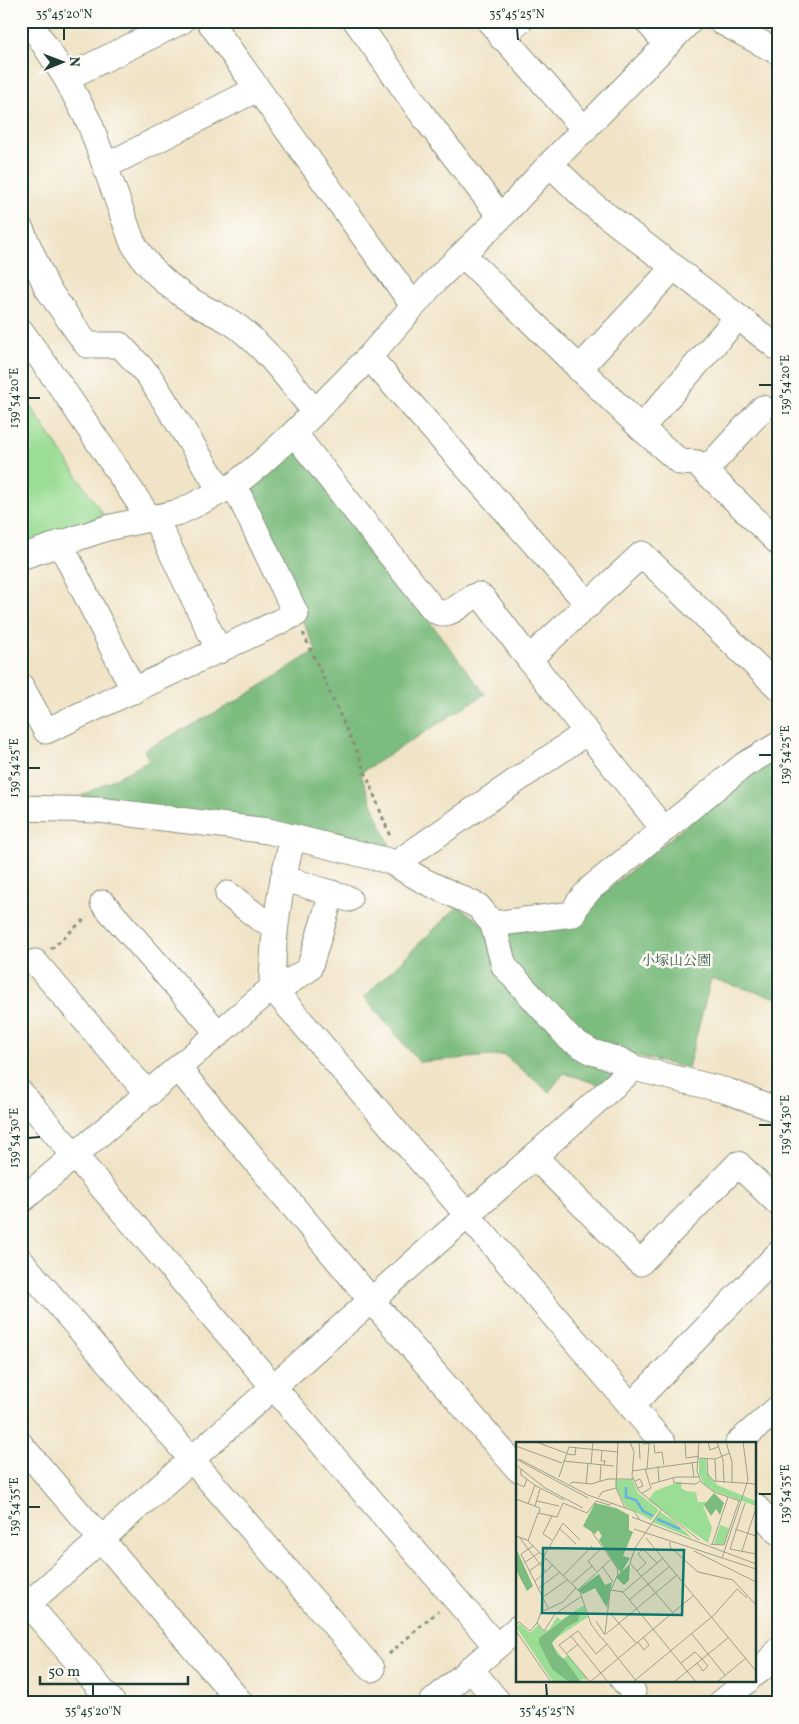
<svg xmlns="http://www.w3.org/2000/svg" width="799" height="1724" viewBox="0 0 799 1724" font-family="Vollkorn,'Noto Serif JP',serif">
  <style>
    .green { fill: #9bdd95; stroke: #5d8d64 }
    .forest { fill: #7cbc7e; stroke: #4e7c59 }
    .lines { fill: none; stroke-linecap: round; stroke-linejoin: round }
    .minor-casing { stroke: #88907d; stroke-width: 27 }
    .path { stroke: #88907d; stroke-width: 3; stroke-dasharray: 4 4; stroke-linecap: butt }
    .minor { stroke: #fff; stroke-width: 25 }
    .ticks { fill: none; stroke: #1f3d34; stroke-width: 2 }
    .labels { text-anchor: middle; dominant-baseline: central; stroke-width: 5; stroke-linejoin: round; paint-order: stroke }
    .park-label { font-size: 14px; fill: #385d47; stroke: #fdfcf7 }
    .inset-river { fill: none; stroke: #64b2dd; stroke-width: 2.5 }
    .inset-road { fill: none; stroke: #9ca18c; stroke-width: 1 }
    .view { fill: #0f766e; fill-opacity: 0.15; stroke: #0f766e; stroke-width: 2.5 }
    .inset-edge { fill: none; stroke: #1f3d34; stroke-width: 2.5 }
    .neatline { fill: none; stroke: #1f3d34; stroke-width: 2 }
    .ticks-label { font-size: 12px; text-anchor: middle; fill: #1f3d34 }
  </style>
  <rect width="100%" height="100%" fill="#fdfcf7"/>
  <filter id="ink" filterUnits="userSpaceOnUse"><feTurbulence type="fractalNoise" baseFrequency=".02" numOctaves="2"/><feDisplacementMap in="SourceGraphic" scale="10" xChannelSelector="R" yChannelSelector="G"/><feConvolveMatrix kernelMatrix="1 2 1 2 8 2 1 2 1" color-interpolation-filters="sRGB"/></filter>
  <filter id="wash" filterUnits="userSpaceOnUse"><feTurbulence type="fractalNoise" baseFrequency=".0096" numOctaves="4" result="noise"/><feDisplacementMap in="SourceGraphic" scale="20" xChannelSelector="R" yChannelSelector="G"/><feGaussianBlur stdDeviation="1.12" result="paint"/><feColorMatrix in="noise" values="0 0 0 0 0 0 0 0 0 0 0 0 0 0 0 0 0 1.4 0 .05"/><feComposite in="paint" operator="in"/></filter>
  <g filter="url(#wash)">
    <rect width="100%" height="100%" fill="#f0e3c6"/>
    <path class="green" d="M21,392L104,516L21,546Z"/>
    <g class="forest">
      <path d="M21,414L27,441L21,450Z"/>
      <path d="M293,443L485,694L360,773L393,854L75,799L149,761L144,750L239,700L316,650L244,494Z"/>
      <path d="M778,758V998L711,979L688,1068L594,1046L511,964L506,929L585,908L748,775Z"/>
      <path d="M458,906L489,929L500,968L621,1066L607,1087L564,1073L549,1092L504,1055L419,1062L364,997Z"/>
    </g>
  </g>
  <g filter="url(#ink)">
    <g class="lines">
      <g class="minor-casing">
        <g id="minor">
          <path d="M29,21L66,78L90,124L132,241C149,272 174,292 204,308C215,314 228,319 238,327C268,350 291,383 315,412"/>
          <path d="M209,21L413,305"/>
          <path d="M356,21L422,114L501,217"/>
          <path d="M489,21L585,130"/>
          <path d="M647,21L667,45"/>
          <path d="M720,21L778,52"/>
          <path d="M502,38L520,21"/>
          <path d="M66,78L182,21"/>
          <path d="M550,164L588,201L778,348"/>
          <path d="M106,166L257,89"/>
          <path d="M21,229L47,288L87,345H120L149,376L221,491"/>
          <path d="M463,255L641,428L680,462L697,463L778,542"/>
          <path d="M21,331L64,391L150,519"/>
          <path d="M369,357L589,605"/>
          <path d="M579,369L674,267"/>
          <path d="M641,428L738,317"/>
          <path d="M294,433L433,609C449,622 462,600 478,595L483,598L529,659L664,830"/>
          <path d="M705,471L763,408"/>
          <path d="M155,518L219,651"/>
          <path d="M60,543L134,691"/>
          <path d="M21,557L107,528L180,512L234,485L260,464L294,433L369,357L436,280L501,217L550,164L690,21"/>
          <path d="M529,659L642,554L778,687"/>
          <path d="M21,686L46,731L296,614L234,485"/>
          <path d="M21,808L99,810L268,831L389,861L424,881L478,906L493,924L573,914L578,903L591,888L744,765L778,745"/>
          <path d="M293,837C282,880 275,916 273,961C273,970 270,983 275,991L663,1443"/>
          <path d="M395,864L587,732"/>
          <path d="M283,878L349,899"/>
          <path d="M228,894L259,918L275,926"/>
          <path d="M103,903L219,1034"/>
          <path d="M493,924L504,966L570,1039L592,1052L622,1061L634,1068L727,1091L778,1110"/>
          <path d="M35,962L148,1094"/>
          <path d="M275,991L309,969L332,893"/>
          <path d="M178,1068L371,1300L518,1469"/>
          <path d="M21,1093L496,1646"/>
          <path d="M534,1156L640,1263L738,1164L778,1203"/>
          <path d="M21,1201L273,987"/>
          <path d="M21,1261L372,1669"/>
          <path d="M631,1406L778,1254"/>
          <path d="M738,1443L778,1408"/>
          <path d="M21,1445L241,1703"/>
          <path d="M755,1506L778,1532"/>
          <path d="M21,1596L113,1703"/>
          <path d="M28,1604L634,1068"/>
          <path d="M470,1668L499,1703"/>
          <path d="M755,1674L764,1667L778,1650"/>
          <path d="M623,1680L633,1692"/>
          <path d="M431,1703L518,1628"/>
          <path d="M721,1703L748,1680"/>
        </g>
      </g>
      <g class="path">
        <path d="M303,633L361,761L391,839"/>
        <path d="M51,949L87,917"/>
        <path d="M389,1654L438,1611"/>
      </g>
      <use href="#minor" class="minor"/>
    </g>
  </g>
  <path class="ticks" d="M64,28V40M517,28L518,40M759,385H772M28,398H40M759,755H772M28,768H40M759,1125H772M28,1138L40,1137M759,1494H772M28,1507H40M93,1684V1696M546,1684L547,1696"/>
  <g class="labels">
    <g class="park-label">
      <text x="676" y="961">小塚山公園</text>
    </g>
  </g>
  <g transform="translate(516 1442)">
    <rect width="240" height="240" fill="#f0e3c6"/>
    <path d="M183,17H190L191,30L201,43L240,59V64L198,49L188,42L183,32ZM116,37L122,51L143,68L135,78L110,65L100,46L99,38ZM162,40H166L165,46L170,49L180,50L182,60H192L187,64L196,86L192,101L132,58L139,49ZM144,70L158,79L176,96L136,80ZM204,83L213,86L208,102H198ZM68,163L72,175L34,200L47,217L52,213L72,237L37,240L0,185L4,182L14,191L22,183L28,189L33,188L41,175L45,178Z" fill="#9bdd95"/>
    <path d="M198,51L208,61L204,73L200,67L195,74L188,63ZM79,61L100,66L113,73V88L117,90L107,114L114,116L105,131L83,98L86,94L82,88L79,92L67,84ZM0,106L17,144L11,149L0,128ZM114,122L113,138L108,143L100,135ZM83,132L89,143L96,140L91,166L79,146L67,152L62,148ZM58,170L64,171L62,179L50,185L36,201L41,212L49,218L65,240H53L36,227L23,201V196Z" fill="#7cbc7e"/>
    <path class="inset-river" d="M110,45V55L120,58L127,69L137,74M141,77L164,87"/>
    <path class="inset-road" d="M20,0L50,11M102,0L100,46L109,66M114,0L118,10L116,34L123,49L183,98M123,0L124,17M169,0L170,16L183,14M183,0L181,29L185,40L198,50L224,59M192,0L194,8L202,5M201,0L207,18L208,41M210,0L216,20V41M127,2L144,0M138,2L139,11L146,10L148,23M0,4L46,21M86,9L85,19H89L88,23M50,12L59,13L60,5M182,16L199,17L214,11M191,16L192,33L198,39L240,42M0,17L72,56M3,17L72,53L118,69L124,78M199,17L200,40M47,19L98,24M176,20L178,36M75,22L77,0M0,23L29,46L67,66M142,24L143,40M5,27V33L20,44L48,58M131,27L133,2M116,29L182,20M43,35L53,5L102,10M157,36L158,41L180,42L184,39M84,39L85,23M119,39L124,37L127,44L122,46M0,41L8,45L11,37M54,42L56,40L75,42L92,37H118M70,42L72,22M135,42L160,35H183M125,52L135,46L129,27M83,55L86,50L100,46M0,57L24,66L23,71M21,59L43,64M229,61L214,107L240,112M12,62L19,43M19,64L24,47M145,68L119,106L114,121L157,171M36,74L27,92L36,98M116,75L240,122M43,86L60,102M118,87L240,127M219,87L240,94M76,90L101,126L102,132L94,150L89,192M0,94L11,98L64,150L75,182L85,196M3,95L30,130M130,96L240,229M12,99L22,71L41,75L47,61L71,71L80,59L93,63L96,61M154,100V105L182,130L217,138L240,163M194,102L208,103L223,59M196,103L212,55M17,104L5,112L32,166M178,109L240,140M226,109L240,66M28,114L47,81L64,98M206,116L232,38L227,0M8,121L24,110M86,124L97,140M13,129L30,117M80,129L72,119L86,106M121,129L130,121L122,112L127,107L141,121M47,134L76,104M19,139L37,123M56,141L76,124M23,146L44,130M62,148L94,118M95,148L107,150L147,116M107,150L180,240M27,155L51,138M113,158L154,124M94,171L120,201M80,179L89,193M21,181L25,170L47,160L60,146M0,183L3,180L14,189L21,181L28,189L39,172L66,154M0,189L35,240M175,191L209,233M90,192L161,133M55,194L92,240M86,196L102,216M122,200L128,208L133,203L127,195M50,212L62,202M102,216L121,240M165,221L179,210L186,217M181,221L187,229L192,224L186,217M74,240L178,153M74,240L43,203L62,189L80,212L91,202M117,240L198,173L221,147L231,156M158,240L213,195M201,240L230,216"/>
    <path class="view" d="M27,106L168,108L166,173L26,171Z"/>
    <rect width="240" height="240" class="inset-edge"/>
  </g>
  <rect width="799" height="1724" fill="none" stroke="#fdfcf7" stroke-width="55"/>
  <g transform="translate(62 62) rotate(89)" stroke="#fdfcf7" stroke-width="4" paint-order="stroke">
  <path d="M0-4L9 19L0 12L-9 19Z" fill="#1f3d34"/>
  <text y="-8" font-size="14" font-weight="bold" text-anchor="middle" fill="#1f3d34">N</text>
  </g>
  <path d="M40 1676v8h148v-8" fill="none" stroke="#1f3d34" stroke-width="2.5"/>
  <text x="48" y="1676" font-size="15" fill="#1f3d34" stroke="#fdfcf7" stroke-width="4" paint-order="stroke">50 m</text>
  <rect x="28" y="28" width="744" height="1668" class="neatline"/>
  <g class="ticks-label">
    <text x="64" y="18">35°45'20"N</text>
    <text x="517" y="18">35°45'25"N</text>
    <text transform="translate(785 385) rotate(-90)" y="4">139°54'20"E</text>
    <text transform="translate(14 398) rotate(-90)" y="4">139°54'20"E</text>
    <text transform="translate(785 755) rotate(-90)" y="4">139°54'25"E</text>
    <text transform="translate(14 768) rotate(-90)" y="4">139°54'25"E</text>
    <text transform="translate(785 1125) rotate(-90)" y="4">139°54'30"E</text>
    <text transform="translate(14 1138) rotate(-90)" y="4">139°54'30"E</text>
    <text transform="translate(785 1494) rotate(-90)" y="4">139°54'35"E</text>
    <text transform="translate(14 1507) rotate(-90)" y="4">139°54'35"E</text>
    <text x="93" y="1715">35°45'20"N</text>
    <text x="547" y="1715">35°45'25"N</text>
  </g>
</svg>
